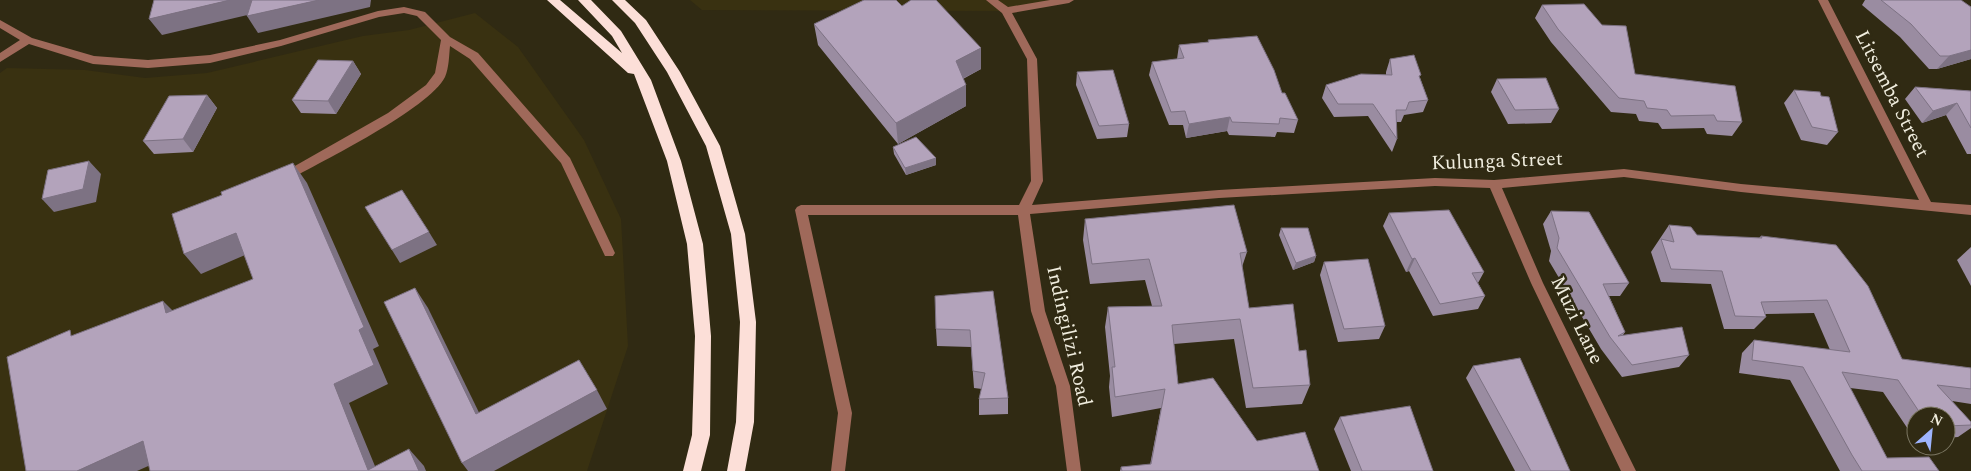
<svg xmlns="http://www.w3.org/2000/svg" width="1971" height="471" viewBox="0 0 1971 471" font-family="Spectral,serif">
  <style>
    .built { fill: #393111 }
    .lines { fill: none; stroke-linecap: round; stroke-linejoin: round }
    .minor { fill: #9f695a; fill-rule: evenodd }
    .highway { fill: #fcdfd8; fill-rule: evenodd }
    .wall { fill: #9a8ca1 }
    .shaded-wall { fill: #7d7283 }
    .building { fill: #b3a3bb; stroke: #7d7283 }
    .labels { text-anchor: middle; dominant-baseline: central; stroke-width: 5; stroke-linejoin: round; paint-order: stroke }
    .street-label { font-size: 20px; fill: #f0edde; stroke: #302a13 }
  </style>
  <rect width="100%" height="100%" fill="#302a13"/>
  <g class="built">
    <path d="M690,0H1069L1006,11L702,10Z"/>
    <path d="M475,13L518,47L584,140L621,219L628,346L587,471H0V73L7,68L85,70L145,78L207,73L363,36L409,30Z"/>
  </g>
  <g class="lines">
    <g class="minor">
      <path d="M986,0H998L1008,7L1050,0H1074L1069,3L1012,13L1037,59L1043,181L1032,205L1219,190L1435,178L1494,180L1624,169L1741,184L1919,200L1818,0H1828L1931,202L1971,205V215L1741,192L1624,177L1502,188L1543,283L1636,471H1621L1531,283L1490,188L1435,186L1219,198L1030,214L1045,311L1070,386L1081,471H1067L1056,386L1031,311L1018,215H808L852,413L845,471H831L838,413L795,210L797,207L801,205H1019L1031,181L1027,59L1002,13Z"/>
      <path d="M404,7L425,12L450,37L478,53L570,158L615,253L613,256H605L561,163L470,59L450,46C449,56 449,68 445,77C429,109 322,161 287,181H279L277,178L279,175L388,113L426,85L435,73L441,40L417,16L404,13L379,17L281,46L210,63L148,68L93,64L29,44L0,62V53L20,40L0,28V20L32,38L94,56L148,60L210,55L280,40L378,11Z"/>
    </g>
    <g class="highway">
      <path d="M547,0H560L622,53L612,36L578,0H591L621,31L651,80L681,161L703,244L711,336L710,435L701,471H683L692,435L695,336L687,244L667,161L634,74L628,73Z"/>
      <path d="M612,0H625L646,20L680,72L720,146L745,234L756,322L754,422L745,471H727L736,422L740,322L731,234L706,146L667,72L635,23Z"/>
    </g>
  </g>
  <g class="wall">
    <path d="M1865,0H1961L1971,59L1937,69H1929L1900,37L1862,5Z"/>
    <path d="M1542,5L1602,25L1635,74L1742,122L1732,136L1707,134L1704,128L1662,129L1658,123L1639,121L1636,114L1611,112L1551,42L1535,18Z"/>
    <path d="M814,24L981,69L963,79L966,106L898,144L818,45Z"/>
    <path d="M1208,40L1282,93L1298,120L1294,133L1277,132L1275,137L1229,135L1227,131L1186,138L1183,125H1169L1149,75L1152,62L1177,59L1179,45L1208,42Z"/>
    <path d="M1390,59L1420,78L1428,100L1423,112L1404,115L1401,122H1396L1397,139L1392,152L1368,116L1334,117L1322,98L1326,85L1386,75V72Z"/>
    <path d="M353,61L361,74L336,114L301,113L292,100Z"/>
    <path d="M1077,72L1129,124L1127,137L1097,139L1076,85Z"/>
    <path d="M1497,79L1559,109L1551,123L1508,124L1491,92Z"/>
    <path d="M1915,87L1971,91V154H1967L1946,115L1922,123L1905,99Z"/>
    <path d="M1794,90L1838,132L1827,145L1801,140L1784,103Z"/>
    <path d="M207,95L217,108L193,152L154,154L143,141Z"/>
    <path d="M893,147L936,158V165L906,175L894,154Z"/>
    <path d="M1551,211L1629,283L1620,296H1609L1625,332L1623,335L1689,355L1679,367L1622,377L1601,349L1549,261L1551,251L1543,224Z"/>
    <path d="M1389,213L1484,272L1478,283L1485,296L1478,309L1433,316L1409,271L1406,272L1383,226Z"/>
    <path d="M1085,219L1247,252L1242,267L1249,308L1299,351L1310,385L1302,404L1246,408L1234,339L1174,344L1178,384L1257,441L1319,471H1120L1121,467L1150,465L1161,408L1112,417L1109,387L1110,376L1105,327L1108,307L1152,306L1145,280L1090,284L1083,240Z"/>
    <path d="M1669,225L1697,235L1759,238L1761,236L1902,359L1971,368V404L1952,401L1971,422V428L1958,437L1946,438V416H1916V438H1914L1883,392L1850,388L1887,458L1939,471H1840L1790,380L1739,373L1742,353L1754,340L1830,350L1814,313L1765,314L1766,317L1754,329H1724L1711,284L1661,282L1651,252Z"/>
    <path d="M1281,228L1316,256L1314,262L1293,270L1279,235Z"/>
    <path d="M1971,247V286L1957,260Z"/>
    <path d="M1324,262L1385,326L1379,339L1338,342L1320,275Z"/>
    <path d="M993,291L1008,398V414L979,415V399L982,389L974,388L971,347L937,346L936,329Z"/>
    <path d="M1473,366L1570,471H1515L1466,378Z"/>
    <path d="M1340,417L1433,471H1351L1334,429Z"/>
  </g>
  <g class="shaded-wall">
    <path d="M230,0H257L264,11L162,35L149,19Z"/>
    <path d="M319,0H371L370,7L258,33L247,16Z"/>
    <path d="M981,48V69L956,82V61Z"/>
    <path d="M1971,50V59L1937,69L1949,56Z"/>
    <path d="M353,61L361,74L336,114L328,101Z"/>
    <path d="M966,85V106L898,144L896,123Z"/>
    <path d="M207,95L217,108L193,152L183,139Z"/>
    <path d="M1957,103L1946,115L1922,123L1933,111Z"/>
    <path d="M1230,117L1227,131L1186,138L1189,124Z"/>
    <path d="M936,158V165L906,175L905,168Z"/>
    <path d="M89,161L101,174L96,202L54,212L42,199Z"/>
    <path d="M293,163L307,183L379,346L373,349L388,384L349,403L377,471H368L334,384L359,330Z"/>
    <path d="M429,232L437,245L400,263L392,250Z"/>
    <path d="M236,233L252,252L201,274L184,254Z"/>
    <path d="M1316,256L1314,262L1293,270L1296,263Z"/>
    <path d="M1415,258L1409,271L1406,272L1412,259Z"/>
    <path d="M415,288L428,308L489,433L476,414Z"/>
    <path d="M163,301L182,320L166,313Z"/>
    <path d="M597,390L607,409L494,471H468L462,463Z"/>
    <path d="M143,441L164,459L137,471H77Z"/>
    <path d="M409,449L424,466L426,471H419Z"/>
  </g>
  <g class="building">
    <path d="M154,0H230L149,19Z"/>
    <path d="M252,0H319L247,16Z"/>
    <path d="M864,0H896L902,6L911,0H936L981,48L956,61L966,85L896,123L814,24Z"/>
    <path d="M1881,0H1961L1971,7V50L1949,56H1940L1911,24Z"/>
    <path d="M1584,4L1602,25L1626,26L1635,74L1735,86L1742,122L1717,121L1714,115L1671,116L1667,110L1647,108L1644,101L1619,98L1558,29L1542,5Z"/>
    <path d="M1257,36L1274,70L1282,93H1285L1298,120L1280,118L1279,124L1232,122L1230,117L1189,124L1185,111L1171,112L1152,62L1184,58L1179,45L1209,42L1208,40Z"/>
    <path d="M1414,55L1421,75L1419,76L1428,100L1409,102L1406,110H1396L1397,139L1373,104H1338L1326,85L1361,74L1392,75L1390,59Z"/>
    <path d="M318,60L353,61L328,101L292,100Z"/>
    <path d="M1113,70L1129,124L1099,126L1077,72Z"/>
    <path d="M1546,78L1559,109L1515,110L1497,79Z"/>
    <path d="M1915,87L1971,91V128L1957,103L1933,111Z"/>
    <path d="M1794,90L1820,92L1821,96L1829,97L1838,132L1812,127Z"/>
    <path d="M207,95L183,139L143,141L169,96Z"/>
    <path d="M916,137L936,158L905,168L893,147Z"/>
    <path d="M89,161L83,189L42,199L48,170Z"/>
    <path d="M293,163L364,327L359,330L374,365L334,384L368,470L409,449L419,471H150L143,441L77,471H26L7,357L70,330L71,336L163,301L166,313L253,279L236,233L184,254L172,214L222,195L221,192Z"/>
    <path d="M402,190L429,232L392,250L365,207Z"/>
    <path d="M1234,205L1247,252L1240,253L1249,308L1293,304L1299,351L1306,350L1310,385L1253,388L1240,319L1172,325L1178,384L1213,378L1257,441L1305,432L1319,471H1122L1121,467L1151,464L1165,389L1115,397L1112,367H1115L1108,307L1162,306L1149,259L1092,264L1085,219Z"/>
    <path d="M1449,210L1484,272L1472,273L1485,296L1440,304L1415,258L1412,259L1389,213Z"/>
    <path d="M1551,211L1589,212L1629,283L1603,284L1625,332L1618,336L1682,327L1689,355L1632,365L1610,337L1557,248L1559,238Z"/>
    <path d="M1669,225L1691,227L1697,235L1762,238L1761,236L1836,245L1868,286L1902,359L1971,368V389L1937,385L1971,422V425L1946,426V416H1922L1898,380L1842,372L1887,458L1929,457L1939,471H1862L1852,455L1803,367L1752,360L1754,340L1850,352L1827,300L1761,302L1766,317L1735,316L1722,271L1671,269L1661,239L1674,242Z"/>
    <path d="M1281,228H1308L1316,256L1296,263Z"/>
    <path d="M1368,259L1385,326L1344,329L1324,262Z"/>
    <path d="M415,288L476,414L579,360L597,390L462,463L384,302Z"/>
    <path d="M993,291L1008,398L979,399L985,373L973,371L970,330L936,329L935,296Z"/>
    <path d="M1520,358L1570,471H1531L1473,366Z"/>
    <path d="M1410,406L1433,471H1362L1340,417Z"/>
  </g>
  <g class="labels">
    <g class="street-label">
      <text transform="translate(1892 94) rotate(63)">Litsemba Street</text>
      <text transform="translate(1497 161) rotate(-2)">Kulunga Street</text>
      <text transform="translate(1577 320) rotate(64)">Muzi Lane</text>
      <text transform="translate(1069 336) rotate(77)">Indingilizi Road</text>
    </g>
  </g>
  <g transform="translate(1931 431) rotate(27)"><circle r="24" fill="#302a13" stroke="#7d7864"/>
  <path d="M0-4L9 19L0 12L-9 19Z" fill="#9eb4fd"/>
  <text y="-8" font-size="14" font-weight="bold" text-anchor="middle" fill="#f0edde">N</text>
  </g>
</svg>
